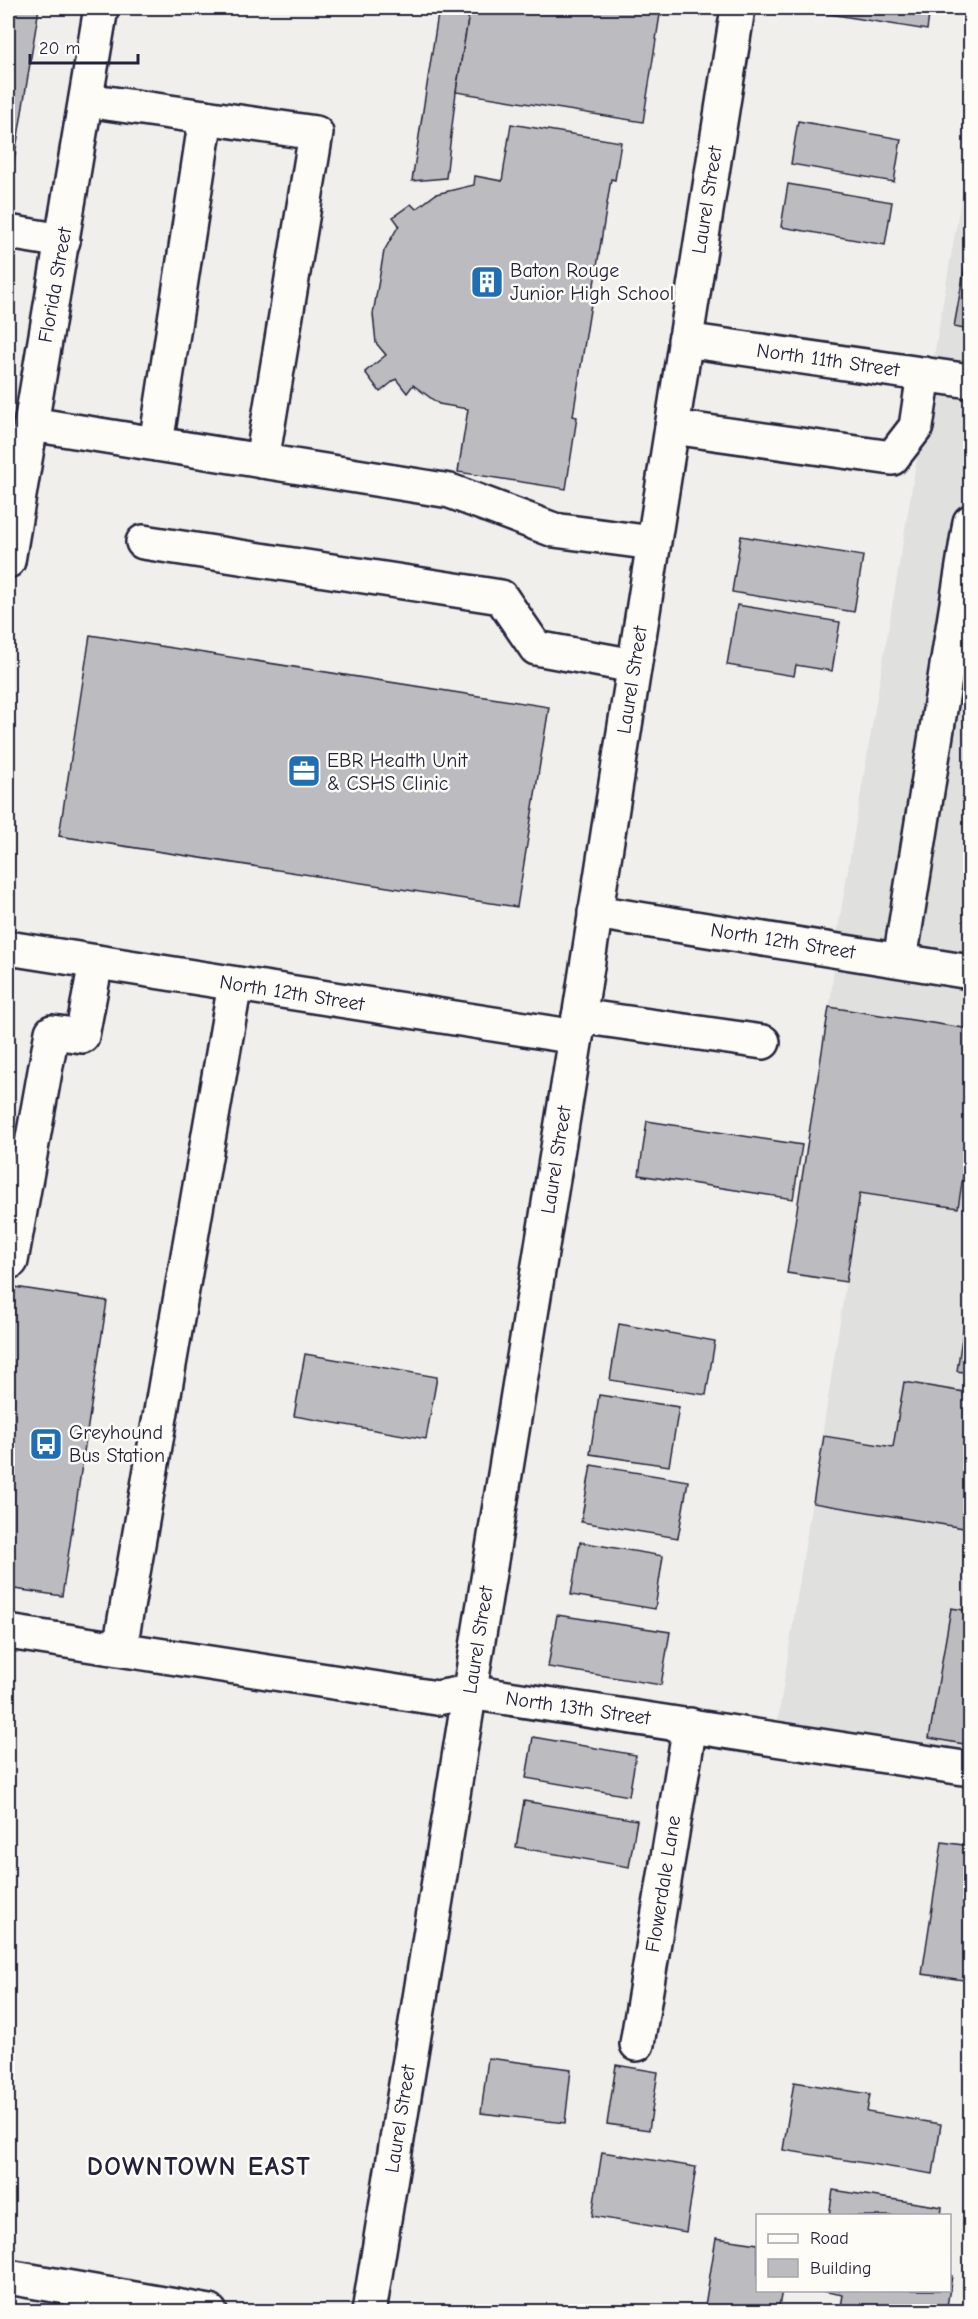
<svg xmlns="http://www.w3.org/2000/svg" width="978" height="2319" viewBox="0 0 978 2319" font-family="'Comic Neue',sans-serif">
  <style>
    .built { fill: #e0e0df }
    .building { fill: #bcbcc0; stroke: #22223b; stroke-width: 1.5 }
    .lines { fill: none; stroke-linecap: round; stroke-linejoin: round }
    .minor-casing { stroke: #22223b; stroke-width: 38 }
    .major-casing { stroke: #22223b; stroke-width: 38 }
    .minor { stroke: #fdfcf7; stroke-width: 33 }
    .major { stroke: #fdfcf7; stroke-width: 33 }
    .labels { text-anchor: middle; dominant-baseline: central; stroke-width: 5; stroke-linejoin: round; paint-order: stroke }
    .street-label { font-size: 20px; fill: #22223b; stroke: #fdfcf7 }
    .poi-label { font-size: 20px; fill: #22223b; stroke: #fdfcf7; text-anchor: start }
    .district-label { font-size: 26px; font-weight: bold; letter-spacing: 1.5px; fill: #22223b; stroke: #fdfcf7 }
  </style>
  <rect width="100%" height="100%" fill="#f0efec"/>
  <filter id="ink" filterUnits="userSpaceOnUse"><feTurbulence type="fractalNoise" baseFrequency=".0167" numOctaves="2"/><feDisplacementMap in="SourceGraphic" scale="12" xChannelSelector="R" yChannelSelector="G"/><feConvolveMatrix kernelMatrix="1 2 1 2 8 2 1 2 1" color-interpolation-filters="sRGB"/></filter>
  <g filter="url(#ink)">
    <path class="built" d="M970,149V1752L778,1720L857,1211L797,1202L831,996L838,929L950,261Z"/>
    <g class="building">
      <path d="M8,8H39L10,186H8Z"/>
      <path d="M439,8H470L456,92L446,178L412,181Z"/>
      <path d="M470,8H661L643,122L456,92Z"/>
      <path d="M800,8H930L927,30L800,9Z"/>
      <path d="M798,121L901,139L894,182L791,164Z"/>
      <path d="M511,124L621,142L615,180L611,179L573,416L577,417L566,489L458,472L468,409L439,404L413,385L407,393L396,379L380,392L365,372L386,355L376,343L373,314L384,251L399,225L393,217L411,204L416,209L436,194L474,185L475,176L502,181Z"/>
      <path d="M788,184L892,202L885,245L781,227Z"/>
      <path d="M970,237V330L954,327Z"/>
      <path d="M741,536L863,556L854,612L732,592Z"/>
      <path d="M737,605L840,622L832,671L796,665L794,676L727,665Z"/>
      <path d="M90,635L549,707L517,907L59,836Z"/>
      <path d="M829,1007L970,1029V1132L958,1208L860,1193L846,1282L787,1273Z"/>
      <path d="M647,1121L802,1145L793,1199L639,1175Z"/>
      <path d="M970,1284V1373L957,1371Z"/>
      <path d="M8,1286L107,1301L62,1596L8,1588Z"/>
      <path d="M619,1324L715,1341L706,1395L610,1380Z"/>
      <path d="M305,1354L437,1377L426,1439L294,1416Z"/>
      <path d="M904,1382L970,1393V1529L813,1503L824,1436L893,1447Z"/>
      <path d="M599,1395L679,1407L669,1466L590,1454Z"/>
      <path d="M591,1465L688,1481L678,1538L581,1522Z"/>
      <path d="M580,1542L663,1556L655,1609L571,1595Z"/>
      <path d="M951,1608L970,1611V1745L929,1738Z"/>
      <path d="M557,1615L670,1632L661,1685L548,1667Z"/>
      <path d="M533,1737L636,1755L629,1796L526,1778Z"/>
      <path d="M524,1801L637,1820L629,1867L516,1847Z"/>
      <path d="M942,1842L970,1846V1981L922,1974Z"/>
      <path d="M488,2058L571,2069L565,2123L481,2113Z"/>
      <path d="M616,2065L658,2072L649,2130L607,2124Z"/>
      <path d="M794,2082L870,2094L867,2112L941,2124L933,2174L783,2150Z"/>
      <path d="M602,2152L696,2167L686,2232L592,2216Z"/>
      <path d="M833,2190L942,2207L941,2216H829Z"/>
      <path d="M716,2238L758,2244V2290H782L778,2312H704Z"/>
      <path d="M950,2275L952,2276L946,2312H840L843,2295L817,2290H950Z"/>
    </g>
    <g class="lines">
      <g class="minor-casing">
        <g id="minor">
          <path d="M86,100L316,133L262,461"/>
          <path d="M8,232L63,241"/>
          <path d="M685,340L970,381"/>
          <path d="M31,424L450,491L554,530L653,543"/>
          <path d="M672,427L892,458L916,427L924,374"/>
          <path d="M156,444L206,117"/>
          <path d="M143,542L501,597L536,648L634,666"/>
          <path d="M595,912L970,972"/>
          <path d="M8,948L576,1037"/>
          <path d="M900,960L970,522"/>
          <path d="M579,1016L763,1042"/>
          <path d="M8,1261H11L52,1032L82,1036L96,962"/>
          <path d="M8,1632L437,1698L469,1692L970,1769"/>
          <path d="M120,1648L235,984"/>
          <path d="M637,2044L690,1725"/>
          <path d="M8,2277L210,2312"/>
          <path d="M369,2312L576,1037L738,8"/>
        </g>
      </g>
      <g class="major-casing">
        <path id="major" d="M8,561L101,8"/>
      </g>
      <use href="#minor" class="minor"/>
      <use href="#major" class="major"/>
    </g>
  </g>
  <defs>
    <g id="building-square" transform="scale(1.725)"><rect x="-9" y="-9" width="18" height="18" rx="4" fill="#1f6fb2" stroke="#fdfcf7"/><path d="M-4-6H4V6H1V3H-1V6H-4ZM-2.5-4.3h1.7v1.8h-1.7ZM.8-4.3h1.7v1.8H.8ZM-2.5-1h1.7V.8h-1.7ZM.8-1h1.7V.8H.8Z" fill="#fff"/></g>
    <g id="office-square" transform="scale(1.725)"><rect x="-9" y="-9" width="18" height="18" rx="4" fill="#1f6fb2" stroke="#fdfcf7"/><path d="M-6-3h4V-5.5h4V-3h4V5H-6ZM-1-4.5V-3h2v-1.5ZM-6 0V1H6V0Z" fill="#fff"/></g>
    <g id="bus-square" transform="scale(1.725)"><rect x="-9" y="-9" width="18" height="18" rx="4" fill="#1f6fb2" stroke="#fdfcf7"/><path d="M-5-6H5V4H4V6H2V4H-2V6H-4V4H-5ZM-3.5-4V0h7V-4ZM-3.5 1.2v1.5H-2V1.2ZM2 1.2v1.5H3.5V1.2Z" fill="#fff"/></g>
  </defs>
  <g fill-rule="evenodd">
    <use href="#building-square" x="487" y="282"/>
    <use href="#office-square" x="304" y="771"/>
    <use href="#bus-square" x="46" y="1444"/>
  </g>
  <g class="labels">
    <g class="street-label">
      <text transform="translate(707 200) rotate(-81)">Laurel Street</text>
      <text transform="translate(55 285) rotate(-80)">Florida Street</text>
      <text transform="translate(828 360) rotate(8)">North 11th Street</text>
      <text transform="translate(632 680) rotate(-81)">Laurel Street</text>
      <text transform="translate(783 941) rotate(9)">North 12th Street</text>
      <text transform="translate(292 993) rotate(9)">North 12th Street</text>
      <text transform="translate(556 1160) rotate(-81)">Laurel Street</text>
      <text transform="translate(478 1640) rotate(-81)">Laurel Street</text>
      <text transform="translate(578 1708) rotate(8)">North 13th Street</text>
      <text transform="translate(663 1884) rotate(-81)">Flowerdale Lane</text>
      <text transform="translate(400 2119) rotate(-81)">Laurel Street</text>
    </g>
    <g class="poi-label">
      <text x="510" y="270">Baton Rouge<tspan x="510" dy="23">Junior High School</tspan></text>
      <text x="327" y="760">EBR Health Unit<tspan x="327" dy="23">&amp; CSHS Clinic</tspan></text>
      <text x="69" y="1432">Greyhound<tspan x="69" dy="23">Bus Station</tspan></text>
    </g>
    <g class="district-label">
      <text x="199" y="2167">DOWNTOWN EAST</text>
    </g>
  </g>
  <rect width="978" height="2319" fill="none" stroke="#fdfcf7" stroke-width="30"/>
  <rect x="15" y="15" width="948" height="2289" fill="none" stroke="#22223b" stroke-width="2" filter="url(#ink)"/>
  <rect x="756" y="2214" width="195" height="78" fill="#fdfcf7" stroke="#a5a5ac" stroke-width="1.5"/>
  <rect x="768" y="2234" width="30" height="9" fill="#fdfcf7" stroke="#a5a5ac" stroke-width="1.5"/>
  <text x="810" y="2244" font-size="18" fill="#22223b">Road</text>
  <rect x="768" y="2259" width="30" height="18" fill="#bcbcc0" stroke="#a5a5ac" stroke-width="1.5"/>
  <text x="810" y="2274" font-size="18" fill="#22223b">Building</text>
  <path d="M30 54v9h108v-9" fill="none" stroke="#22223b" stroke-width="3"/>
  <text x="39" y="54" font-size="18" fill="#22223b" stroke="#fdfcf7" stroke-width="4.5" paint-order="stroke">20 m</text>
</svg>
